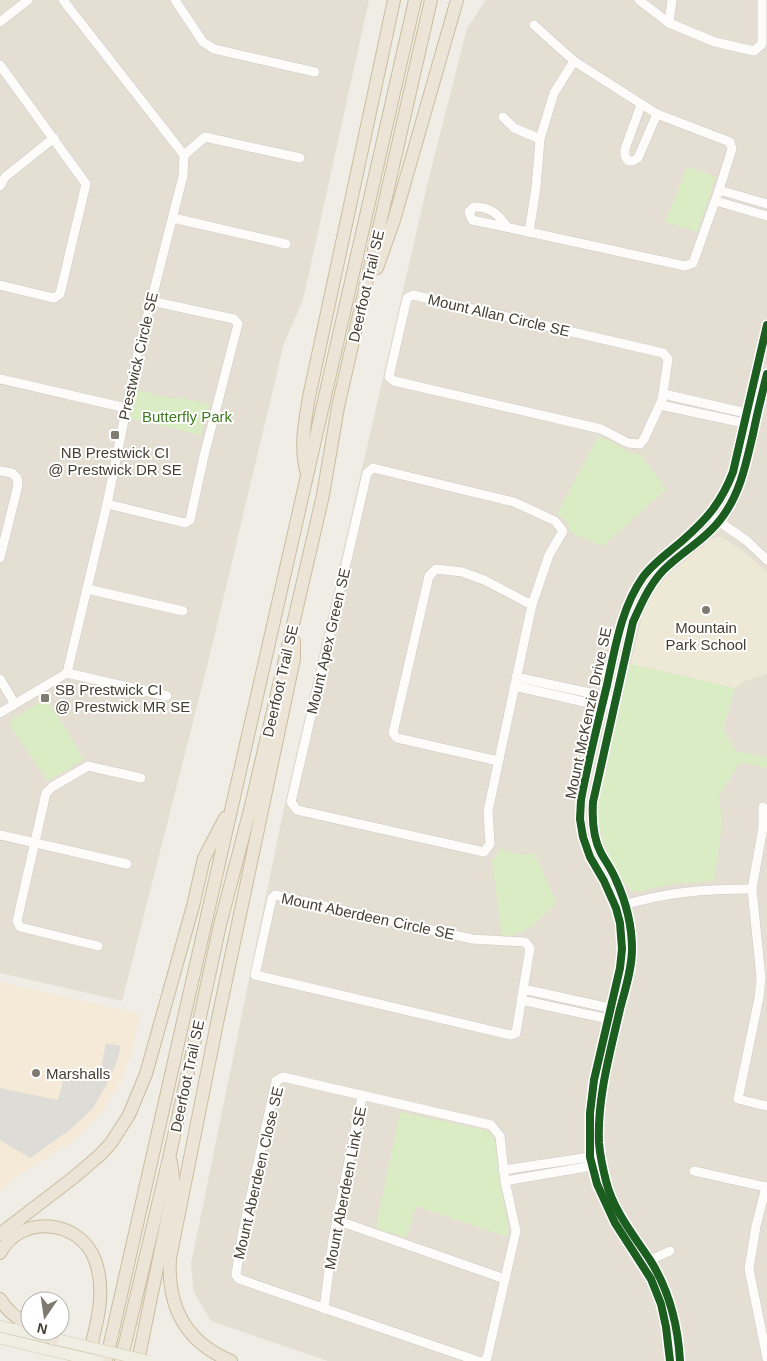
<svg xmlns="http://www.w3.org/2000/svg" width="767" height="1361" viewBox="0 0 767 1361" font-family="Helvetica,sans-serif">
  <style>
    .residential { fill: #e4dfd2 }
    .commercial { fill: #f4ead7 }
    .education { fill: #eee9d7 }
    .green { fill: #daecc3 }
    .parking { fill: #dedcd6 }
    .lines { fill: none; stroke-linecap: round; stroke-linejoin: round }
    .minor-casing { stroke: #cdcac4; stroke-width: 10 }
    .major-casing { stroke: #d4cbb1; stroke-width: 12 }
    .highway-casing { stroke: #cabc9e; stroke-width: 14 }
    .minor { stroke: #fdfcfb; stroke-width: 9 }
    .major { stroke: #f0ede2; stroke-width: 11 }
    .highway { stroke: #ece5d7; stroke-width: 12 }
    .major-bridge-casing { stroke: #d4cbb1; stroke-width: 12; stroke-linecap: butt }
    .major-bridge { stroke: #f0ede2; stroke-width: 11 }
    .cycleway-casing { stroke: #fff; stroke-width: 11 }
    .cycleway { stroke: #1b5e20; stroke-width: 8 }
    .poi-dot { fill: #807b71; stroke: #fff; stroke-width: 2 }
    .labels { text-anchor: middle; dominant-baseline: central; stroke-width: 4; stroke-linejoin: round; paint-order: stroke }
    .street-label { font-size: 15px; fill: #453e32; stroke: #fff }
    .park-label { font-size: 15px; fill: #3f7c20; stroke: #fff }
    .poi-label { font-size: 15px; fill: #453e32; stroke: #fff }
  </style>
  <rect width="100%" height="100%" fill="#efede6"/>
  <g class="residential">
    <path d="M0,0H369L303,300L284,343L207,667L122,1001L0,973Z"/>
    <path d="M486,0H767V1361H328L211,1321L194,1292L191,1264L284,808L427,186L467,28Z"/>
  </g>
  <path class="commercial" d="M0,982L141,1014L130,1057L122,1079L104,1110L74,1141L16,1177L0,1192Z"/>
  <path class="education" d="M720,536L743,551L767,572V674L745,681L735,688L631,664L642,617L656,589L669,574L681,564L710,540Z"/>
  <g class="green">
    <path d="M687,167L716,177L697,232L666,222Z"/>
    <path d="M136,390L178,400L179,397L209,405L201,435L130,418Z"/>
    <path d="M598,437C604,439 609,440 614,443C624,448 628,455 640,454L666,489L603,546L571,533L567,521L557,514Z"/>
    <path d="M630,664L735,688L723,729L736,751L767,758V768L740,762L719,796L722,824L714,881L676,883L635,892L630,890L627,887C611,860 598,840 598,808Z"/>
    <path d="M46,698L72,739L83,760L48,781L8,722Z"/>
    <path d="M500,849L524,855L534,852L556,903C537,920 529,935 502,936L492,859L496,857Z"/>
    <path d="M400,1112L488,1131L494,1135L500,1182L508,1223V1237L416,1206L406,1238L376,1228Z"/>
  </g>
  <path class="parking" d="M106,1043L121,1046L117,1061L108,1082L93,1108L71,1129L30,1158L0,1140V1088L58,1100L66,1071L99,1078Z"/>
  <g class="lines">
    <g class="minor-casing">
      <g id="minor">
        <path d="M175,0L203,42L214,49L315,72"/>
        <path d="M639,0L669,23L715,42L754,51L762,44V0"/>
        <path d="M0,22L28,0"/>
        <path d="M669,23L672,0"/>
        <path d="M534,25L574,61"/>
        <path d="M574,61L657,114L730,142L732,149L719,190L693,263L685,266L529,232L536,188L540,139L554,93Z"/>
        <path d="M0,65L86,184L60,294L54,298L0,285"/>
        <path d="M641,105L625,149V156L628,161H633L638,158L657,114"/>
        <path d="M503,117L514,128L540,139"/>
        <path d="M184,155L205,137L300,158"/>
        <path d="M0,186L5,177L54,138"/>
        <path d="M719,190L767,204"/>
        <path d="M716,201L767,216"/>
        <path d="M173,218L286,244"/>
        <path d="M507,227C499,215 490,206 474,207L469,212L472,220L529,232"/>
        <path d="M413,295L663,353L668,359L662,400L644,439L640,444L628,443L601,429L394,381L389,377L407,298Z"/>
        <path d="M0,379L126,408"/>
        <path d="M664,394L746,413L749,416"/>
        <path d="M660,405L744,423L748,422"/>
        <path d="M373,468L514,502L555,521L563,531L549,555L532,605L488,811L490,844L484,852L297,810L291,802L367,473Z"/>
        <path d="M0,471L12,473L17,478L18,485L0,558"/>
        <path d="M107,504L185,523L190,520L204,456L238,324L234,319L151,301"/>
        <path d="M714,518L747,541L767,560"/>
        <path d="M87,589L183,611"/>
        <path d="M67,673L167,696"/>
        <path d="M516,677L604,696L608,699"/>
        <path d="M0,679L15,704"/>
        <path d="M514,686L602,706L607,705"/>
        <path d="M0,713L67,673L107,504L136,361L183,176L184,155L63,0"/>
        <path d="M498,761L397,738L393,733L429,576L436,569L462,572L484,580L532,605"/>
        <path d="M763,827V807"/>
        <path d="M767,828L763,827L752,889L761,978L759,998L738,1099L767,1106"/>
        <path d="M0,835L127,864"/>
        <path d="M275,895L472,939L525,942L530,948L516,1033L511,1035L255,975L272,898Z"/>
        <path d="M621,906C665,892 706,889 752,889"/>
        <path d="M98,946L20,927L17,921L46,793L52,787L88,766L141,778"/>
        <path d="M523,989L610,1008L614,1013"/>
        <path d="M521,1000L608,1019L611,1018"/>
        <path d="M503,1170L590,1157H594"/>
        <path d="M694,1171L766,1187"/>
        <path d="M505,1181L592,1166L595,1163"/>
        <path d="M767,1187H766L756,1226L749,1269L767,1358"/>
        <path d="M336,1220L505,1279"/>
        <path d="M650,1260L670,1251"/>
        <path d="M324,1309L333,1239L362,1097"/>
        <path d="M478,1361L239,1279L236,1275L242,1236L276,1081L283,1077L491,1125L500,1136L505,1181L516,1231L487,1358L483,1361"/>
        <path d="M670,1361L666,1327L661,1304L651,1279L615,1223L597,1184L590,1157V1113L594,1080L620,968L622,949L620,923L616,908L604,881L590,857L583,837L580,819L581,800C588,761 598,723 607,685C615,649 621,608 643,577C653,563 668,553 682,541C707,519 721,503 733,472L767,325"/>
        <path d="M680,1361C678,1326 669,1290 650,1260C634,1236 613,1210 606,1181C603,1169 600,1156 599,1143C597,1098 610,1053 620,1009C625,990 632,969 632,949C632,925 626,902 616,880C612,870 606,862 601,853C593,838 592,819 593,802L633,622C642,602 652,579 669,565C687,549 709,536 723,516C741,491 746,463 753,434C757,414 762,394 767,374"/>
      </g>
    </g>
    <g class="major-casing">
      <g id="major">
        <path d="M0,1326L68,1342"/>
        <path d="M0,1338L66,1354"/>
      </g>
    </g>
    <g class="highway-casing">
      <g id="highway">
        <path d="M377,268L394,220L457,0"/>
        <path d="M306,470C300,445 305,422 309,397L394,0"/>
        <path d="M0,1234L73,1178L100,1155L111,1143L129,1115L146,1074L193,906L204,858L225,818"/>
        <path d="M0,1253C20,1214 80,1219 95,1260C107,1292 96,1327 88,1358"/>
        <path d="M0,1299C7,1311 17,1319 30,1325"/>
        <path d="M42,1331L53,1339"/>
        <path d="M106,1361L415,0"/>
        <path d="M121,1361L170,1154L220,925L251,806L323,495L338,407L431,0"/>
        <path d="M138,1361L174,1186L171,1162"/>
        <path d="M231,1361C185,1342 167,1306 170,1258L217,1023L294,659V641"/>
      </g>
    </g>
    <use href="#minor" class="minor"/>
    <use href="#major" class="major"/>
    <use href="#highway" class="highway"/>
    <g class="major-bridge-casing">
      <g id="major-bridge">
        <path d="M68,1342L148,1361"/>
        <path d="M66,1354L98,1361"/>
      </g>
    </g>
    <use href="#major-bridge" class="major-bridge"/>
    <g class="cycleway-casing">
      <g id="cycleway">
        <path d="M670,1361L666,1327L661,1304L651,1279L615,1223L597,1184L590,1157V1113L594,1080L620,968L622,949L620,923L616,908L604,881L590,857L583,837L580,819L581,800C588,761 598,723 607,685C615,649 621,608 643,577C653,563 668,553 682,541C707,519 721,503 733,472L767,325"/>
        <path d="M680,1361C678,1326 669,1290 650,1260C634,1236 613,1210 606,1181C603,1169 600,1156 599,1143C597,1098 610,1053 620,1009C625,990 632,969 632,949C632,925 626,902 616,880C612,870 606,862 601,853C593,838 592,819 593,802L633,622C642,602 652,579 669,565C687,549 709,536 723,516C741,491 746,463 753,434C757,414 762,394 767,374"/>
      </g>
    </g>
    <use href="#cycleway" class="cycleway"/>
  </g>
  <g class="poi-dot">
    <rect x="110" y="430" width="10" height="10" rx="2.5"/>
    <circle cx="706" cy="610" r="5"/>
    <rect x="40" y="693" width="10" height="10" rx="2.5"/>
    <circle cx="36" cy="1073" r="5"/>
  </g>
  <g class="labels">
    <g class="street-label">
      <text transform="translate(366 286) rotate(-77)">Deerfoot Trail SE</text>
      <text transform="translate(499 315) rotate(13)">Mount Allan Circle SE</text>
      <text transform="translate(138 356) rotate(-77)">Prestwick Circle SE</text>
      <text transform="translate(328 641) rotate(-77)">Mount Apex Green SE</text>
      <text transform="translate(280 681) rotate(-77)">Deerfoot Trail SE</text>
      <text transform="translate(588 713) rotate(-78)">Mount McKenzie Drive SE</text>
      <text transform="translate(368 916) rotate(12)">Mount Aberdeen Circle SE</text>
      <text transform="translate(187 1076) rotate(-78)">Deerfoot Trail SE</text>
      <text transform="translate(258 1173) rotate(-77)">Mount Aberdeen Close SE</text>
      <text transform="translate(345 1188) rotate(-79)">Mount Aberdeen Link SE</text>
    </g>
    <g class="park-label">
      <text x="187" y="416">Butterfly Park</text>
    </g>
    <g class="poi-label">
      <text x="115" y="452">NB Prestwick CI<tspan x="115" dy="17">@ Prestwick DR SE</tspan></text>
      <text x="706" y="627">Mountain<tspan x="706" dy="17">Park School</tspan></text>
      <text x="55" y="689" text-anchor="start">SB Prestwick CI<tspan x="55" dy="17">@ Prestwick MR SE</tspan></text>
      <text x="46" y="1073" text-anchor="start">Marshalls</text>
    </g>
  </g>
  <g transform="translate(45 1316) rotate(193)"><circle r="24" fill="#ffffff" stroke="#b5b2ad"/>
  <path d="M0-4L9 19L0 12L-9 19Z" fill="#807b71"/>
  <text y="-8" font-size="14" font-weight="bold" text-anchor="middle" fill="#453e32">N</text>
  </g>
</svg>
